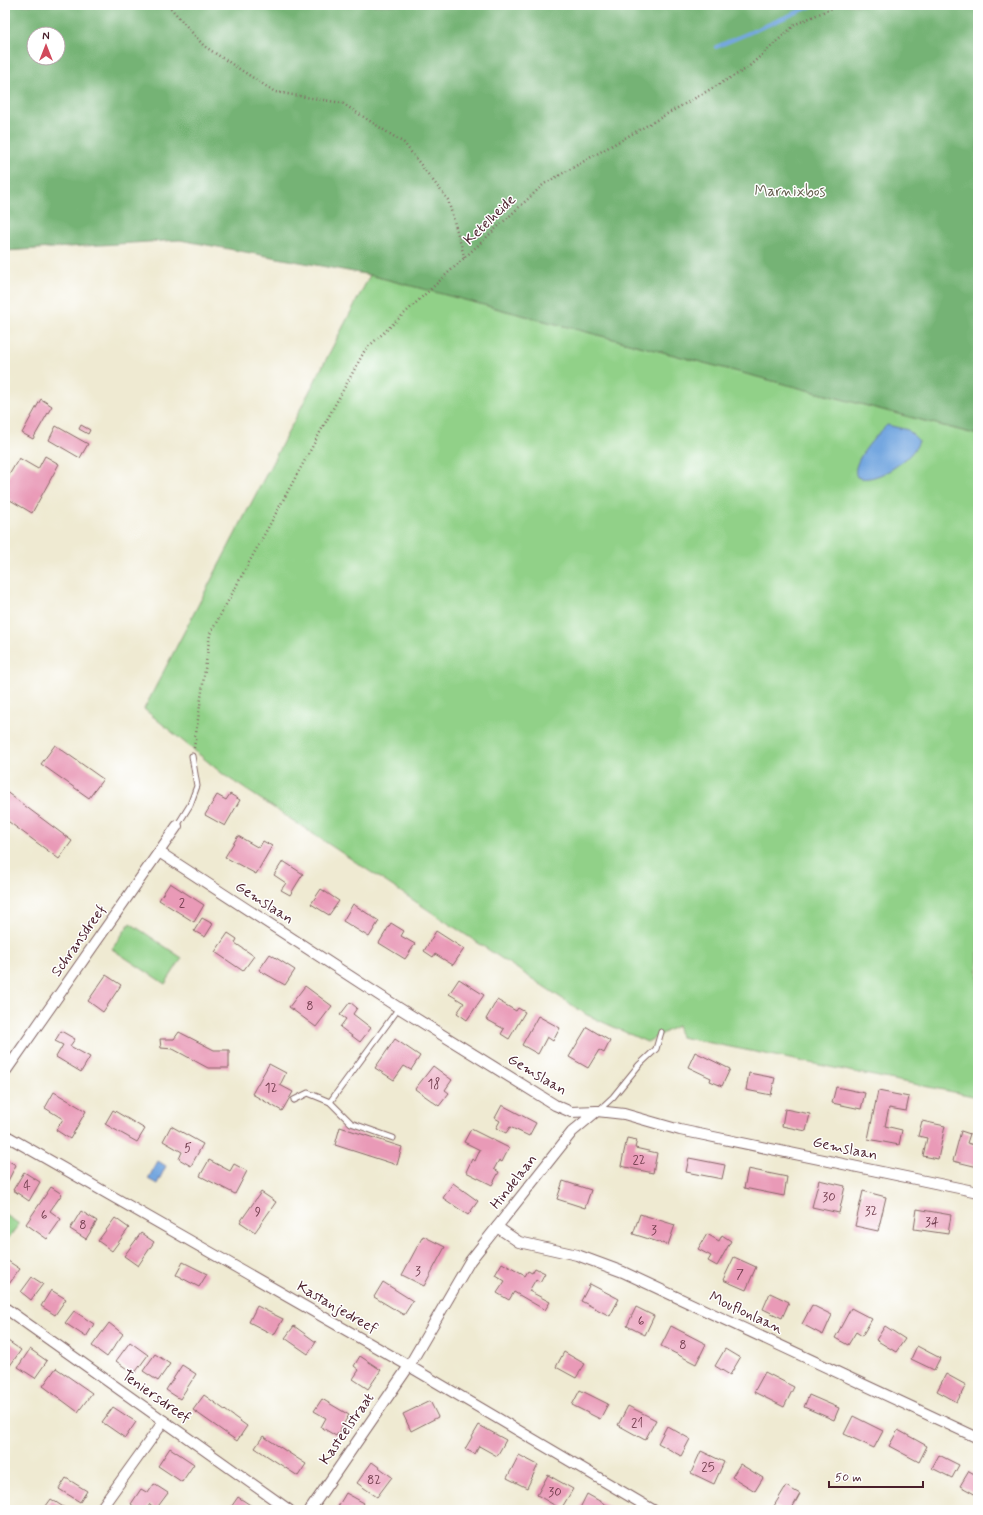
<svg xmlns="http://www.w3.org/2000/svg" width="983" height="1515" viewBox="0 0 983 1515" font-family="Mynerve,sans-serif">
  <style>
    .green { fill: #91d188; stroke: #6e785a }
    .forest { fill: #74b374; stroke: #5f6950; fill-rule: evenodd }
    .water { fill: #75a7e0; stroke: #606386 }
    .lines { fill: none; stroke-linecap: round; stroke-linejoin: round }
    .stream { stroke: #75a7e0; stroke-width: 4 }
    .building { fill: #e99ab7 }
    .lane-casing { stroke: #846665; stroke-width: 7 }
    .street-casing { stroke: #846665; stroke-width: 12 }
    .path { stroke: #846665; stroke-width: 2.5; stroke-dasharray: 1 3; stroke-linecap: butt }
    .lane { stroke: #fff; stroke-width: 5 }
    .street { stroke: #fff; stroke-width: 10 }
    .labels { text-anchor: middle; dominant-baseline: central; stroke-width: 3; stroke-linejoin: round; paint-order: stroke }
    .number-label { font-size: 13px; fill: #723e4e }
    .park-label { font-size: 15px; fill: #635d4c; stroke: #fff }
    .street-label { font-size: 15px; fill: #4a1f2b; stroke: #fff }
  </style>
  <rect width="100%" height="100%" fill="#fff"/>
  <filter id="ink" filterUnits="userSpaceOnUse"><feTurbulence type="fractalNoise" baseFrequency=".025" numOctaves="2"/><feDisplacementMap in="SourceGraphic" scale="8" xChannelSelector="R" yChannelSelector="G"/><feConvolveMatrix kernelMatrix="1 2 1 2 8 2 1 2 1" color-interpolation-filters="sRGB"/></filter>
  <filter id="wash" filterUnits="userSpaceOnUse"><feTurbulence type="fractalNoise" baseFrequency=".012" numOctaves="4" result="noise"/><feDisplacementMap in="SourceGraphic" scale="16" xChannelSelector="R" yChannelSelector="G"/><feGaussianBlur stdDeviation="0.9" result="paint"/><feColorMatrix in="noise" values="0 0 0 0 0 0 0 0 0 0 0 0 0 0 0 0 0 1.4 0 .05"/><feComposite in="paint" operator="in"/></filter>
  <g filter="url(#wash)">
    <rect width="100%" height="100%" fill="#efead2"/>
    <g class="green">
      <path d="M370,275L978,435V1097L681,1037L677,1026L647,1042L587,1015L224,775L144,709Z"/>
      <path d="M130,923L182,958L165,984L112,949Z"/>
      <path d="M5,1214L19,1224L5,1243Z"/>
    </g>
    <path class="forest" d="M5,5H978V435L370,275L180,240L5,251ZM34,34H58V58H34Z"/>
    <g class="water">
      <path d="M887,425L908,430L919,441C914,458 875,485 857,477C849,463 878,434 887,425Z"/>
      <path d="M158,1161L166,1166L157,1184L148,1179Z"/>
    </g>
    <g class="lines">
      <path class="stream" d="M716,47L814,5"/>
    </g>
    <g id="blocks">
      <g class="building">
        <path d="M41,399L52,406L33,439L22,433Z"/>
        <path d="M81,425L90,430L88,434L79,429Z"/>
        <path d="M56,426L88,444L80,458L49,440Z"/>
        <path d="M45,456L59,464L32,513L5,497V482L19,458L38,469Z"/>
        <path d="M55,745L103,779L89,798L41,764Z"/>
        <path d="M5,791L72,841L59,859L5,819Z"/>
        <path d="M230,794L240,800L225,826L205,815L217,795L226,800Z"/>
        <path d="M238,836L259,848L263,841L272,846L256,874L225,857Z"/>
        <path d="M283,861L303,874L290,895L281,890L286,883L274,875Z"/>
        <path d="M170,883L204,905L194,922L159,900Z"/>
        <path d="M321,889L339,901L329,915L311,904Z"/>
        <path d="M353,904L379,921L369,937L343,921Z"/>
        <path d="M202,918L213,924L205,937L194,931Z"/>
        <path d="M391,923L404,931L401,936L415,944L405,959L379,943Z"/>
        <path d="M436,931L464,949L453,965L435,954L433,957L424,951Z"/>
        <path d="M228,933L237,939L235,943L254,956L243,971L215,952Z"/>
        <path d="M270,954L295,970L285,985L259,970Z"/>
        <path d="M106,975L121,985L103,1012L88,1001Z"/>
        <path d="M459,979L484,995L467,1020L457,1013L464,1003L449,994Z"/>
        <path d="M305,986L332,1006L316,1027L289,1007Z"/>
        <path d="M497,1000L516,1011L518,1008L525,1012L509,1039L501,1034L504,1029L486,1019Z"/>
        <path d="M350,1002L357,1008L353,1014L371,1028L360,1042L340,1027L346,1019L340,1015Z"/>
        <path d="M538,1016L560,1028L553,1041L547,1037L538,1054L522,1045Z"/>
        <path d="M587,1027L610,1041L604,1053L599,1050L588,1068L569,1057Z"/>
        <path d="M61,1031L75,1039L70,1046L90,1057L81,1072L56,1057L63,1045L55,1041Z"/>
        <path d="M179,1032L214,1050H229V1068H208L173,1049L161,1048L160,1039H174Z"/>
        <path d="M395,1039L420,1056L411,1070L404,1066L394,1080L375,1068Z"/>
        <path d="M695,1052L730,1069L722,1086L710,1081L711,1078L688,1067Z"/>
        <path d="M269,1064L286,1073L280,1085L293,1092L282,1111L252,1094Z"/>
        <path d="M433,1066L452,1080L445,1090L449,1093L439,1106L415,1089Z"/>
        <path d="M749,1073L775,1078L771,1095L746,1090Z"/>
        <path d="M836,1087L865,1093L861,1109L832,1103Z"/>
        <path d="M878,1091L909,1097L906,1111L889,1108L885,1126L902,1130L899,1145L868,1139Z"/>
        <path d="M54,1092L86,1111L70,1139L56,1130L63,1119L45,1108Z"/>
        <path d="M502,1105L536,1123L529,1136L510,1127L506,1133L496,1128L500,1121L495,1118Z"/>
        <path d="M785,1109L810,1114L806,1131L782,1126Z"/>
        <path d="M113,1110L145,1129L137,1142L105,1124Z"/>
        <path d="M922,1121L945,1126L938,1159L923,1156L927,1138L918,1136Z"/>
        <path d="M171,1126L203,1144L191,1166L179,1159L182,1152L163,1141Z"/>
        <path d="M340,1127L402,1147L397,1165L335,1145Z"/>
        <path d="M471,1129L509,1148L502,1162L499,1160L494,1169L499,1172L492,1185L466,1172L472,1159L475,1161L480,1150L464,1142Z"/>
        <path d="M961,1131L970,1134L967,1143L978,1146V1167L953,1161Z"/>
        <path d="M627,1138L637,1140L635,1148L657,1153L653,1173L621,1166Z"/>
        <path d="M689,1158L725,1165L722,1179L686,1172Z"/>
        <path d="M5,1159L16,1165L8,1181L5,1180Z"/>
        <path d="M209,1160L230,1171L234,1164L247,1171L235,1194L200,1176Z"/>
        <path d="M748,1169L787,1177L784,1196L744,1188Z"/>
        <path d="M24,1172L40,1182L29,1201L13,1190Z"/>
        <path d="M819,1180L845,1186L839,1213L812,1207Z"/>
        <path d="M563,1181L591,1190L585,1208L557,1199Z"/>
        <path d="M453,1183L478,1201L468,1215L443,1198Z"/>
        <path d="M51,1187L62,1194L50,1211L61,1219L47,1239L26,1224Z"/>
        <path d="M863,1191L886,1197L878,1231L855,1226Z"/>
        <path d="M261,1192L276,1202L255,1232L240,1222Z"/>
        <path d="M917,1209L951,1215L948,1234L914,1229Z"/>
        <path d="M81,1211L97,1221L86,1239L70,1229Z"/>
        <path d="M640,1214L675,1225L668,1245L633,1234Z"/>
        <path d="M115,1218L129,1228L112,1251L98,1241Z"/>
        <path d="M141,1233L154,1242L138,1266L124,1256Z"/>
        <path d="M707,1234L719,1241L722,1235L731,1241L717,1266L708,1261L711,1256L698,1249Z"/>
        <path d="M423,1236L445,1247L424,1286L402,1275Z"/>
        <path d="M734,1257L756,1267L746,1290L723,1280Z"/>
        <path d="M5,1259L20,1269L9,1284L5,1281Z"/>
        <path d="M183,1262L207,1274L199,1287L176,1275Z"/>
        <path d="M502,1263L525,1276L528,1271L532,1273L535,1268L545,1273L540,1282L536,1279L529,1291L550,1302L545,1310L514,1292L509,1300L497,1293L505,1281L495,1275Z"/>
        <path d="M32,1277L43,1284L31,1300L21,1292Z"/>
        <path d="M383,1282L413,1301L404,1315L374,1297Z"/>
        <path d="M590,1284L619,1299L610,1316L581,1301Z"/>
        <path d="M51,1290L66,1299L55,1315L41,1306Z"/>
        <path d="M770,1293L789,1302L782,1318L763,1309Z"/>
        <path d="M812,1305L832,1315L823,1335L802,1324Z"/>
        <path d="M257,1306L283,1319L274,1335L249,1322Z"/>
        <path d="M636,1307L654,1316L645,1335L627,1326Z"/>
        <path d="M851,1308L872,1319L862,1336L856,1332L848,1345L835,1338Z"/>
        <path d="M74,1311L94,1324L86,1337L65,1323Z"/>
        <path d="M109,1323L123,1334L107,1357L92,1346Z"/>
        <path d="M294,1326L316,1342L308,1354L285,1338Z"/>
        <path d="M671,1326L706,1344L696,1364L661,1346Z"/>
        <path d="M885,1326L905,1339L896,1352L876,1340Z"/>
        <path d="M5,1339L21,1350L9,1367L5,1364Z"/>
        <path d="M130,1342L148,1355L134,1374L116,1361Z"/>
        <path d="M917,1346L940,1358L934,1370L911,1359Z"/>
        <path d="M30,1349L47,1361L35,1378L18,1367Z"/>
        <path d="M725,1349L740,1358L730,1375L715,1366Z"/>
        <path d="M564,1352L585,1364L576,1378L556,1367Z"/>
        <path d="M155,1354L170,1364L158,1381L143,1371Z"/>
        <path d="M360,1356L381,1370L368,1389L353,1379L359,1370L354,1366Z"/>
        <path d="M182,1365L196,1374L180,1399L166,1390Z"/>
        <path d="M56,1368L92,1393L78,1412L43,1386Z"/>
        <path d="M765,1372L794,1387L784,1407L754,1392Z"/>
        <path d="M946,1374L966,1385L957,1402L937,1391Z"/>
        <path d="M580,1390L608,1404L600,1419L572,1405Z"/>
        <path d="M204,1395L247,1426L237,1441L193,1410Z"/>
        <path d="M809,1395L839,1408L834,1420L804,1407Z"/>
        <path d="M322,1399L349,1415L336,1436L321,1427L326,1418L314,1411Z"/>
        <path d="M430,1401L438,1417L411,1431L403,1414Z"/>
        <path d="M628,1406L656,1420L645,1440L618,1425Z"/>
        <path d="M113,1407L136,1422L125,1438L102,1422Z"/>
        <path d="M853,1416L883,1431L874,1448L844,1434Z"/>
        <path d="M479,1425L506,1440L497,1456L479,1446L475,1454L465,1449Z"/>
        <path d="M667,1426L690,1439L681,1456L658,1443Z"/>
        <path d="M898,1430L927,1446L919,1462L889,1446Z"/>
        <path d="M263,1436L306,1464L298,1476L255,1448Z"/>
        <path d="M170,1448L194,1464L182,1482L158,1466Z"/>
        <path d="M701,1451L724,1462L714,1484L691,1473Z"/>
        <path d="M519,1455L538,1465L527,1488L507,1478Z"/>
        <path d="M939,1455L959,1465L952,1478L932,1468Z"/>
        <path d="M372,1462L392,1477L377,1497L357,1483Z"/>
        <path d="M740,1464L763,1478L755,1491L732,1477Z"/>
        <path d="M969,1471L978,1476V1496L960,1486Z"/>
        <path d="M548,1475L573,1489L561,1509L537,1495Z"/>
        <path d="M66,1478L87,1491L80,1502L59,1489Z"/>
        <path d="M154,1484L168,1493L156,1509L150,1504L146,1510H139L131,1504L141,1489L148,1493Z"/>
        <path d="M786,1486L800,1494L791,1510H782L774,1506Z"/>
        <path d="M346,1493L364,1503L360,1510H336Z"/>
        <path d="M587,1494L603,1503L616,1510H579Z"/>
        <path d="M238,1497L258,1510H229Z"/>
        <path d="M51,1499L65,1508L63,1510H43Z"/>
      </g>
    </g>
  </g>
  <g filter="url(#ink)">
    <use href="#blocks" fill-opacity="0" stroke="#846665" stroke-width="1"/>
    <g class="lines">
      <g class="lane-casing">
        <g id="lane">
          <path d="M177,826L190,805L197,786L192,756"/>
          <path d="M294,1100L308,1093L330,1102L351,1123L393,1138"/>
          <path d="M330,1102L399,1008"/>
          <path d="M598,1111L613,1097L639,1065L656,1049L661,1032"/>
        </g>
      </g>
      <g class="street-casing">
        <g id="street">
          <path d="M159,852L399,1008L555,1105L571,1112L597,1111L624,1114L680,1130L978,1192"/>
          <path d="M5,1072L177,826"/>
          <path d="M5,1135L409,1366L653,1510"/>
          <path d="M497,1227L519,1242L577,1255L623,1272L978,1438"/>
          <path d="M5,1308L289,1510"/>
          <path d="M100,1510L164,1421"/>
          <path d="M310,1510L409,1366L470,1261L572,1132L597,1111"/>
        </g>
      </g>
      <g class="path">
        <path d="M168,5L204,46L275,92L342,103L404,143L448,200L465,259"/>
        <path d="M194,748L210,634L365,350L544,184L746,69L796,24L839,5"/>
      </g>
      <use href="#lane" class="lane"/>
      <use href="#street" class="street"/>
    </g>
  </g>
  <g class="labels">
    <g class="number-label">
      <text x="182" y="903">2</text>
      <text x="310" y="1006">8</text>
      <text x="434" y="1084">18</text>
      <text x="271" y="1088">12</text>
      <text x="188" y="1148">5</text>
      <text x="639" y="1160">22</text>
      <text x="27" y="1186">4</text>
      <text x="829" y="1197">30</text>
      <text x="871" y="1211">32</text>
      <text x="258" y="1212">9</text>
      <text x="44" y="1215">6</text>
      <text x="932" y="1222">34</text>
      <text x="83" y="1225">8</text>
      <text x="654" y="1230">3</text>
      <text x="418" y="1271">3</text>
      <text x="740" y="1274">7</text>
      <text x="641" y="1321">6</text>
      <text x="683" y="1345">8</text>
      <text x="637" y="1423">21</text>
      <text x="708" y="1467">25</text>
      <text x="374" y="1480">82</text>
      <text x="555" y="1492">30</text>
    </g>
    <g class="park-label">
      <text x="790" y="192">Marnixbos</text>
    </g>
    <g class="street-label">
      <text transform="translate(490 220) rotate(-44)">Ketelheide</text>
      <text transform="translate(264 903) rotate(33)">Gemslaan</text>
      <text transform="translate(79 941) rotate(-55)">Schransdreef</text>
      <text transform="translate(537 1075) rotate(31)">Gemslaan</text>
      <text transform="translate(845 1149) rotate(12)">Gemslaan</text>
      <text transform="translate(514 1182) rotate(-52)">Hindelaan</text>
      <text transform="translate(337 1308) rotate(30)">Kastanjedreef</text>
      <text transform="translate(746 1313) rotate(25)">Mouflonlaan</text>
      <text transform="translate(156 1397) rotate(35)">Teniersdreef</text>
      <text transform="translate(347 1429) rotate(-55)">Kasteelstraat</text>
    </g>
  </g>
  <rect width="983" height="1515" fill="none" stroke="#fff" stroke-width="20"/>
  <g transform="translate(46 46)"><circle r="19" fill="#ffffff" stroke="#b7a5aa"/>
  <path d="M0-3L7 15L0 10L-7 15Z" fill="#d1495b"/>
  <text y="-6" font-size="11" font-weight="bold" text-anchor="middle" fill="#4a1f2b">N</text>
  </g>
  <path d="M829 1481v6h94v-6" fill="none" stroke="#4a1f2b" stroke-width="2"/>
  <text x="835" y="1481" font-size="12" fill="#4a1f2b" stroke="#ffffff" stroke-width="3" paint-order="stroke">50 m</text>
</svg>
